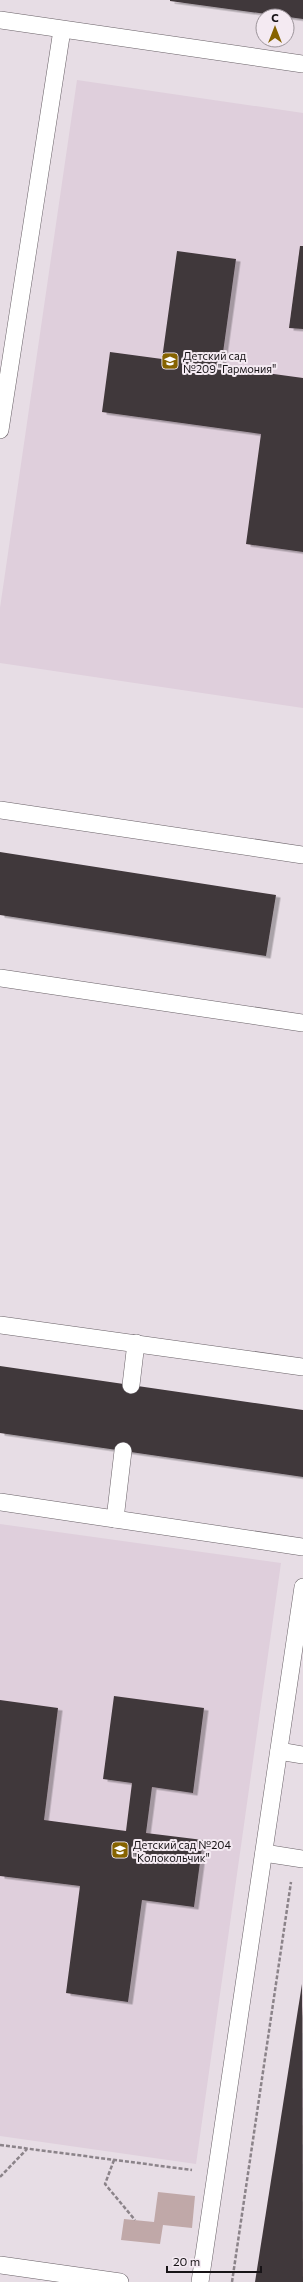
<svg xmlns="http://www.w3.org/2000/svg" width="303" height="2282" viewBox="0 0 303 2282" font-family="Commissioner,sans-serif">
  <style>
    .built { fill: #dfcfdc }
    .green { fill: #c0a8a8 }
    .building { fill: #41373b; filter: url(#shadow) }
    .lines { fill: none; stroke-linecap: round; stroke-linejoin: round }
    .lane-casing { stroke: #696167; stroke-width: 18 }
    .path { stroke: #8b8389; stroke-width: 2.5; stroke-dasharray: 4 2; stroke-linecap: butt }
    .lane { stroke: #fff; stroke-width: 17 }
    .labels { text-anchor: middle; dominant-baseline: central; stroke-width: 4; stroke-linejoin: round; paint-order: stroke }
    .poi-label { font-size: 11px; fill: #171316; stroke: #f4eaf2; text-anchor: start }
  </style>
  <defs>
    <filter id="shadow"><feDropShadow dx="4.5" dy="2.5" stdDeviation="0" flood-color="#0004"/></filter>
  </defs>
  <rect width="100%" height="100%" fill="#e7dde5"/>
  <g class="built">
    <path d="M77,80L303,113V708L0,663V608Z"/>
    <path d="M0,1524L281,1563L196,2164L0,2136Z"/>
  </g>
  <path class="green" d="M158,2192L195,2196L192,2228L163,2225L160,2244L121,2240L124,2219L154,2222Z"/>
  <g class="building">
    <path d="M170,0H303V19L170,1Z"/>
    <path d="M300,246H303V329L289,328Z"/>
    <path d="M177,251L236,259L221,367L303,378V552L246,544L261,434L102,412L110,352L162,359Z"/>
    <path d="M0,852L276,895L266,956L0,915Z"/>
    <path d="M0,1366L303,1410V1477L0,1433Z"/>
    <path d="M114,1696L204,1708L193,1793L152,1787L146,1833L203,1840L194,1907L142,1900L128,2002L66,1993L80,1886L0,1876V1700L58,1708L44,1820L126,1831L132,1783L103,1779Z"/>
    <path d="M302,1984L303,2282H255Z"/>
  </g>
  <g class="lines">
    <g class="lane-casing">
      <g id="lane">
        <path d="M0,20L303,64"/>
        <path d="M0,430L62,30"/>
        <path d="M0,810L303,855"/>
        <path d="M0,978L303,1023"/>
        <path d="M0,1325L303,1367"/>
        <path d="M131,1385L136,1343"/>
        <path d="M0,1502L303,1547"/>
        <path d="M115,1519L123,1451"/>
        <path d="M279,1751L303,1755"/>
        <path d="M264,1853L303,1859"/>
        <path d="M0,2265L120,2282"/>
        <path d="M200,2282L303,1587"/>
      </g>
    </g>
    <g class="path">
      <path d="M0,2145L192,2170"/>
      <path d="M114,2160L105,2184L135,2220"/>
      <path d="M0,2177L27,2149"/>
      <path d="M232,2282L291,1882"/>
    </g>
    <use href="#lane" class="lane"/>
  </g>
  <defs>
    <g id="school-square" transform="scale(0.9)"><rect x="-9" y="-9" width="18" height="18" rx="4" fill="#866300" stroke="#f4eaf2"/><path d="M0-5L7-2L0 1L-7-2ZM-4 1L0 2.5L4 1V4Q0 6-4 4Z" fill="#fff"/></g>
  </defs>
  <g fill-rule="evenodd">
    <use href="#school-square" x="170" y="361"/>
    <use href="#school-square" x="120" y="1850"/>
  </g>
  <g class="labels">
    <g class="poi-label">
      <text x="183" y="355">Детский сад<tspan x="183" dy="13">№209 "Гармония"</tspan></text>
      <text x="133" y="1844">Детский сад №204<tspan x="133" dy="13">"Колокольчик"</tspan></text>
    </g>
  </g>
  <g transform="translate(275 28)"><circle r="19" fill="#f4eaf2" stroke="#9c949a"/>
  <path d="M0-3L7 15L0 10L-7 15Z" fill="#866300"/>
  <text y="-6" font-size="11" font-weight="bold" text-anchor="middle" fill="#171316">С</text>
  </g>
  <path d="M167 2266v6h94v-6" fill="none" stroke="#171316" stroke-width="2"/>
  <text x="173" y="2266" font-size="12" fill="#171316" stroke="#f4eaf2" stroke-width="3" paint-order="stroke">20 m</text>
</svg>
